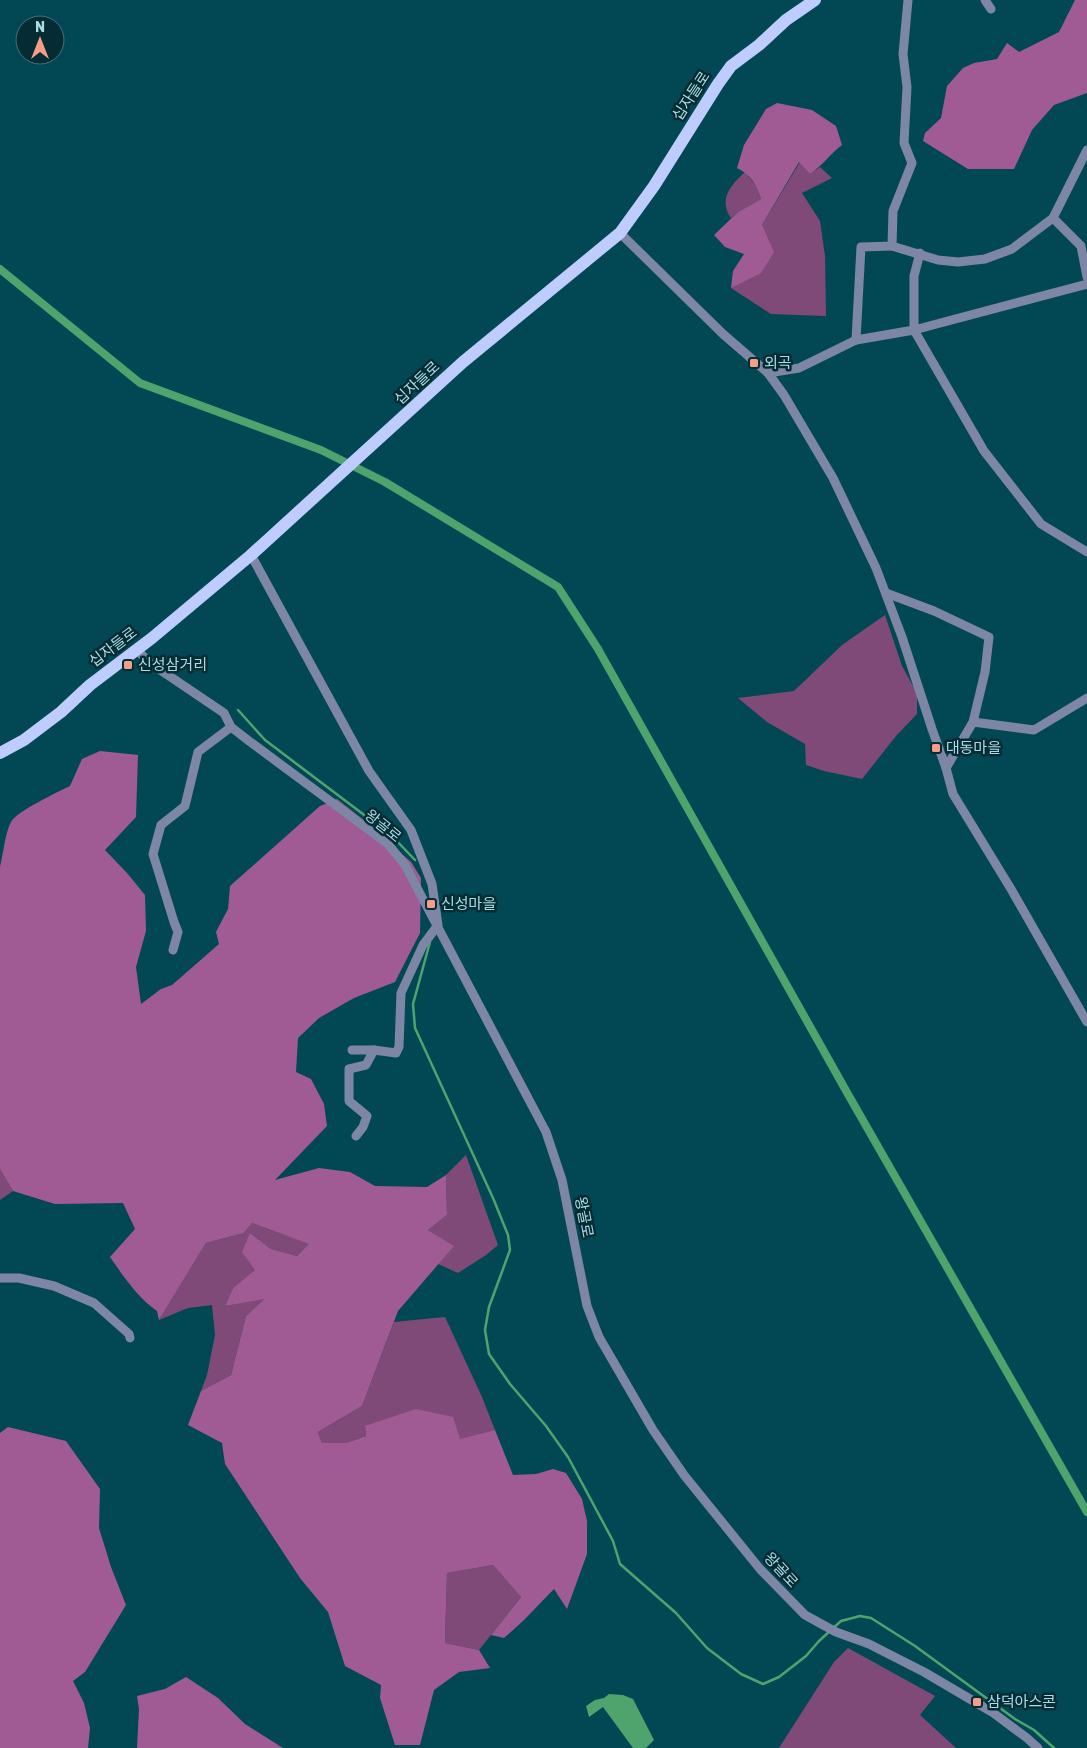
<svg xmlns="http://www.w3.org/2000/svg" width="1087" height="1748" viewBox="0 0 1087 1748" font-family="Rubik,'Noto Sans KR',sans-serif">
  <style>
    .green { fill: #7f4a77 }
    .forest { fill: #a05b95 }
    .water { fill: #4fa46d }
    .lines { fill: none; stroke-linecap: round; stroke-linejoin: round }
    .stream { stroke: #4fa46d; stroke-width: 2.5 }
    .canal { stroke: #4fa46d; stroke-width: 8 }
    .minor { stroke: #7e86a5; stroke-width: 9 }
    .major { stroke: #beccfe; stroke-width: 12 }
    .poi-dot { fill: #f49e8a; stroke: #062c33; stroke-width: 2 }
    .labels { text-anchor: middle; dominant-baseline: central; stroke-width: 5; stroke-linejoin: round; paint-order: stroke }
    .street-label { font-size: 15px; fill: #aadce7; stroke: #062c33 }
    .poi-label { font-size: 15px; fill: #aadce7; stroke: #062c33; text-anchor: start }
  </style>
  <rect width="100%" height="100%" fill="#024854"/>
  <g class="green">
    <path d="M800,162L810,174L820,167L832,178L802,193L820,221L825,256L826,316L771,314L731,288L741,282L762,225Z"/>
    <path d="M745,172L757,187L761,199L738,212L731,218C718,199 731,185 745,172Z"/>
    <path d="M885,615L902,666L917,693V714L896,736L862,779L824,771L806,765L805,744L767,722L738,698L794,691L842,645Z"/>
    <path d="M466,1155L498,1245L486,1255L458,1273L438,1264L453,1246L428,1230L447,1215L446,1175Z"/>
    <path d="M0,1169L13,1191L0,1200Z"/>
    <path d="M252,1223L310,1244L297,1256L271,1249L250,1233L256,1270L233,1288L225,1306L265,1298L246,1316L231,1375L201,1391L207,1375L215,1335L212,1305L188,1308L159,1320L206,1243L244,1233Z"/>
    <path d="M445,1317L482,1397L495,1430L460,1440L365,1427L366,1436L346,1443H322L318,1432L362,1406L394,1322Z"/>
    <path d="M493,1565L521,1597L479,1650L445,1643L447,1573Z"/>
    <path d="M848,1648L935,1696L920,1715L956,1748H779L834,1662Z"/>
  </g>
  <g class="forest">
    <path d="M1075,0H1087V93L1054,105L1032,130L1014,169H968L923,141L925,133L941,118L947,86L963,68L974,63L997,59L1007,43L1019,52L1059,32Z"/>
    <path d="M777,103L812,110L836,126L842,145C830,154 822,166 810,174L799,162L762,225L774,252L761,273L731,288L733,271L744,254L725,247L714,235L738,212L761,199C757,185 750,174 737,168L744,145L766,109Z"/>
    <path d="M100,751L138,755L136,817L105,850L127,873L145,895L146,931L136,967L141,1004L161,989L172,985L219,944L216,932L228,909L230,886L320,806L337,799L361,818L411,862L421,878L420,933L395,982L354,998L319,1018L298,1038L296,1072L311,1079L324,1104L327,1126L275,1180L319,1168L350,1172L375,1186L427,1187L446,1175L447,1215L428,1230L454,1246L398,1311L362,1406L318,1432L322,1443H346L366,1436L365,1426L416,1409L453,1417L460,1439L495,1430L513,1475L536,1474L553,1469L566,1473L582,1499L587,1521V1554L567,1609L554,1589L523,1621L504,1638L491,1635L521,1597L493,1565L447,1573L445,1643L479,1650L490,1668L459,1672L434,1690L420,1745H395L380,1698L381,1685L345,1666L328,1612L300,1578L225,1464L222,1443L188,1425L201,1391L231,1375L246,1316L264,1299L225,1306L233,1288L255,1270L242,1252L250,1233L271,1249L297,1256L309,1244L252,1223L244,1233L206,1243L159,1320L157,1311C137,1297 124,1277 110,1257L135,1229L123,1203L55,1204L13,1191L0,1169V867C3,855 5,833 11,822C17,811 58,792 70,786L82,759Z"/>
    <path d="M8,1427L66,1441L100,1489L99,1528L111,1567L126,1605L85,1672L73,1681L84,1703L90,1728L88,1748H0V1433Z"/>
    <path d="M186,1677L218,1698L245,1724L283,1748H137L139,1709L137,1696L165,1689Z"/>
  </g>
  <path class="water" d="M609,1694L623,1695L633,1699L654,1740L646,1748H633L603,1707L589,1717L586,1706L595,1700L604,1698Z"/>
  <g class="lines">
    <g class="stream">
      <path d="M238,710L265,740L392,836L415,860"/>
      <path d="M430,942L413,1004L415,1028L493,1198L508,1235L510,1250L489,1307L485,1330L489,1354L510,1384L546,1426L568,1457L613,1541L620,1564L676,1613L707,1648L741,1674L763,1684L779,1677L806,1656L819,1641L841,1621L860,1616L871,1618L915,1646L1015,1719L1034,1730L1054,1748"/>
    </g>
    <path class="canal" d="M0,269L140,383L321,450L385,482L558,587L598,649L849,1096L1087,1512"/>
    <g class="minor">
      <path d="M985,0L991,9"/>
      <path d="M1053,218L1081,246L1087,277"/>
      <path d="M620,233L723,334L768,373L784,395L833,478L876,568L902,637L932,729L946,768L953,794L1011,889L1087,1022"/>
      <path d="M892,246L938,260L958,262L985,259L1012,249L1053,218L1087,150"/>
      <path d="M920,253L914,276V330L1087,284"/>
      <path d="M856,340L914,330L984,451L1041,524L1087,552"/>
      <path d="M768,373L799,368L856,340L861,247L892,246L893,211L912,163L904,143L907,87L903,54L908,0"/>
      <path d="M251,555L369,771L411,830L432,884L438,925L423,945L401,993L399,1047L396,1053L374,1050L366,1065L349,1069V1101L367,1116L363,1127L356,1136"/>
      <path d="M886,593L934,611L989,637L985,672L973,722L946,768"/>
      <path d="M137,650L150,663L224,713L231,727L249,741L388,844L405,865L546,1132L562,1180L587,1306L599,1337L653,1430L684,1475L760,1569L805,1615L836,1632L869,1644L924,1672L992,1712L1027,1738L1038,1748"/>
      <path d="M973,722L1034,730L1087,698"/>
      <path d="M173,950L178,932L174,922L153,854L161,825L185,806L198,752L231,727"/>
      <path d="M352,1050H374"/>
      <path d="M0,1278H19L54,1286L94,1303L129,1334L130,1338"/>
    </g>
    <path class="major" d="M0,753L24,740L61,712L90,685L152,638L251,555L463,362L620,233L654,186L718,84L731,66L759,45L786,20L815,0"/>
  </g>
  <g class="poi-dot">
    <rect x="749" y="358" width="10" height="10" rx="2.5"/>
    <rect x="123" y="660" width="10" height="10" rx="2.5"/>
    <rect x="931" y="743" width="10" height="10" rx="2.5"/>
    <rect x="426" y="899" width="10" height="10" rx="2.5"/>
    <rect x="972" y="1697" width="10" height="10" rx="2.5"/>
  </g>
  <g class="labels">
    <g class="street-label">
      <text transform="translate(691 96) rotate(-57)">십자들로</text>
      <text transform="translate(417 383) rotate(-43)">십자들로</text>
      <text transform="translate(113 647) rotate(-37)">십자들로</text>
      <text transform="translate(383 826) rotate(39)">왕골로</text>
      <text transform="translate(584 1217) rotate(79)">왕골로</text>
      <text transform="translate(781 1570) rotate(47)">왕골로</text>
    </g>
    <g class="poi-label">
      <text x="764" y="363">외곡</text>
      <text x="138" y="665">신성삼거리</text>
      <text x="946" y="748">대동마을</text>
      <text x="441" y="904">신성마을</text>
      <text x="987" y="1702">삼덕아스콘</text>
    </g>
  </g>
  <g transform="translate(40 40)"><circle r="24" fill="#062c33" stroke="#48727b"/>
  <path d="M0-4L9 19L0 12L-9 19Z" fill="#f49e8a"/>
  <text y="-8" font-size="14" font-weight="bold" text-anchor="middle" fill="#aadce7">N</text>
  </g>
</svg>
